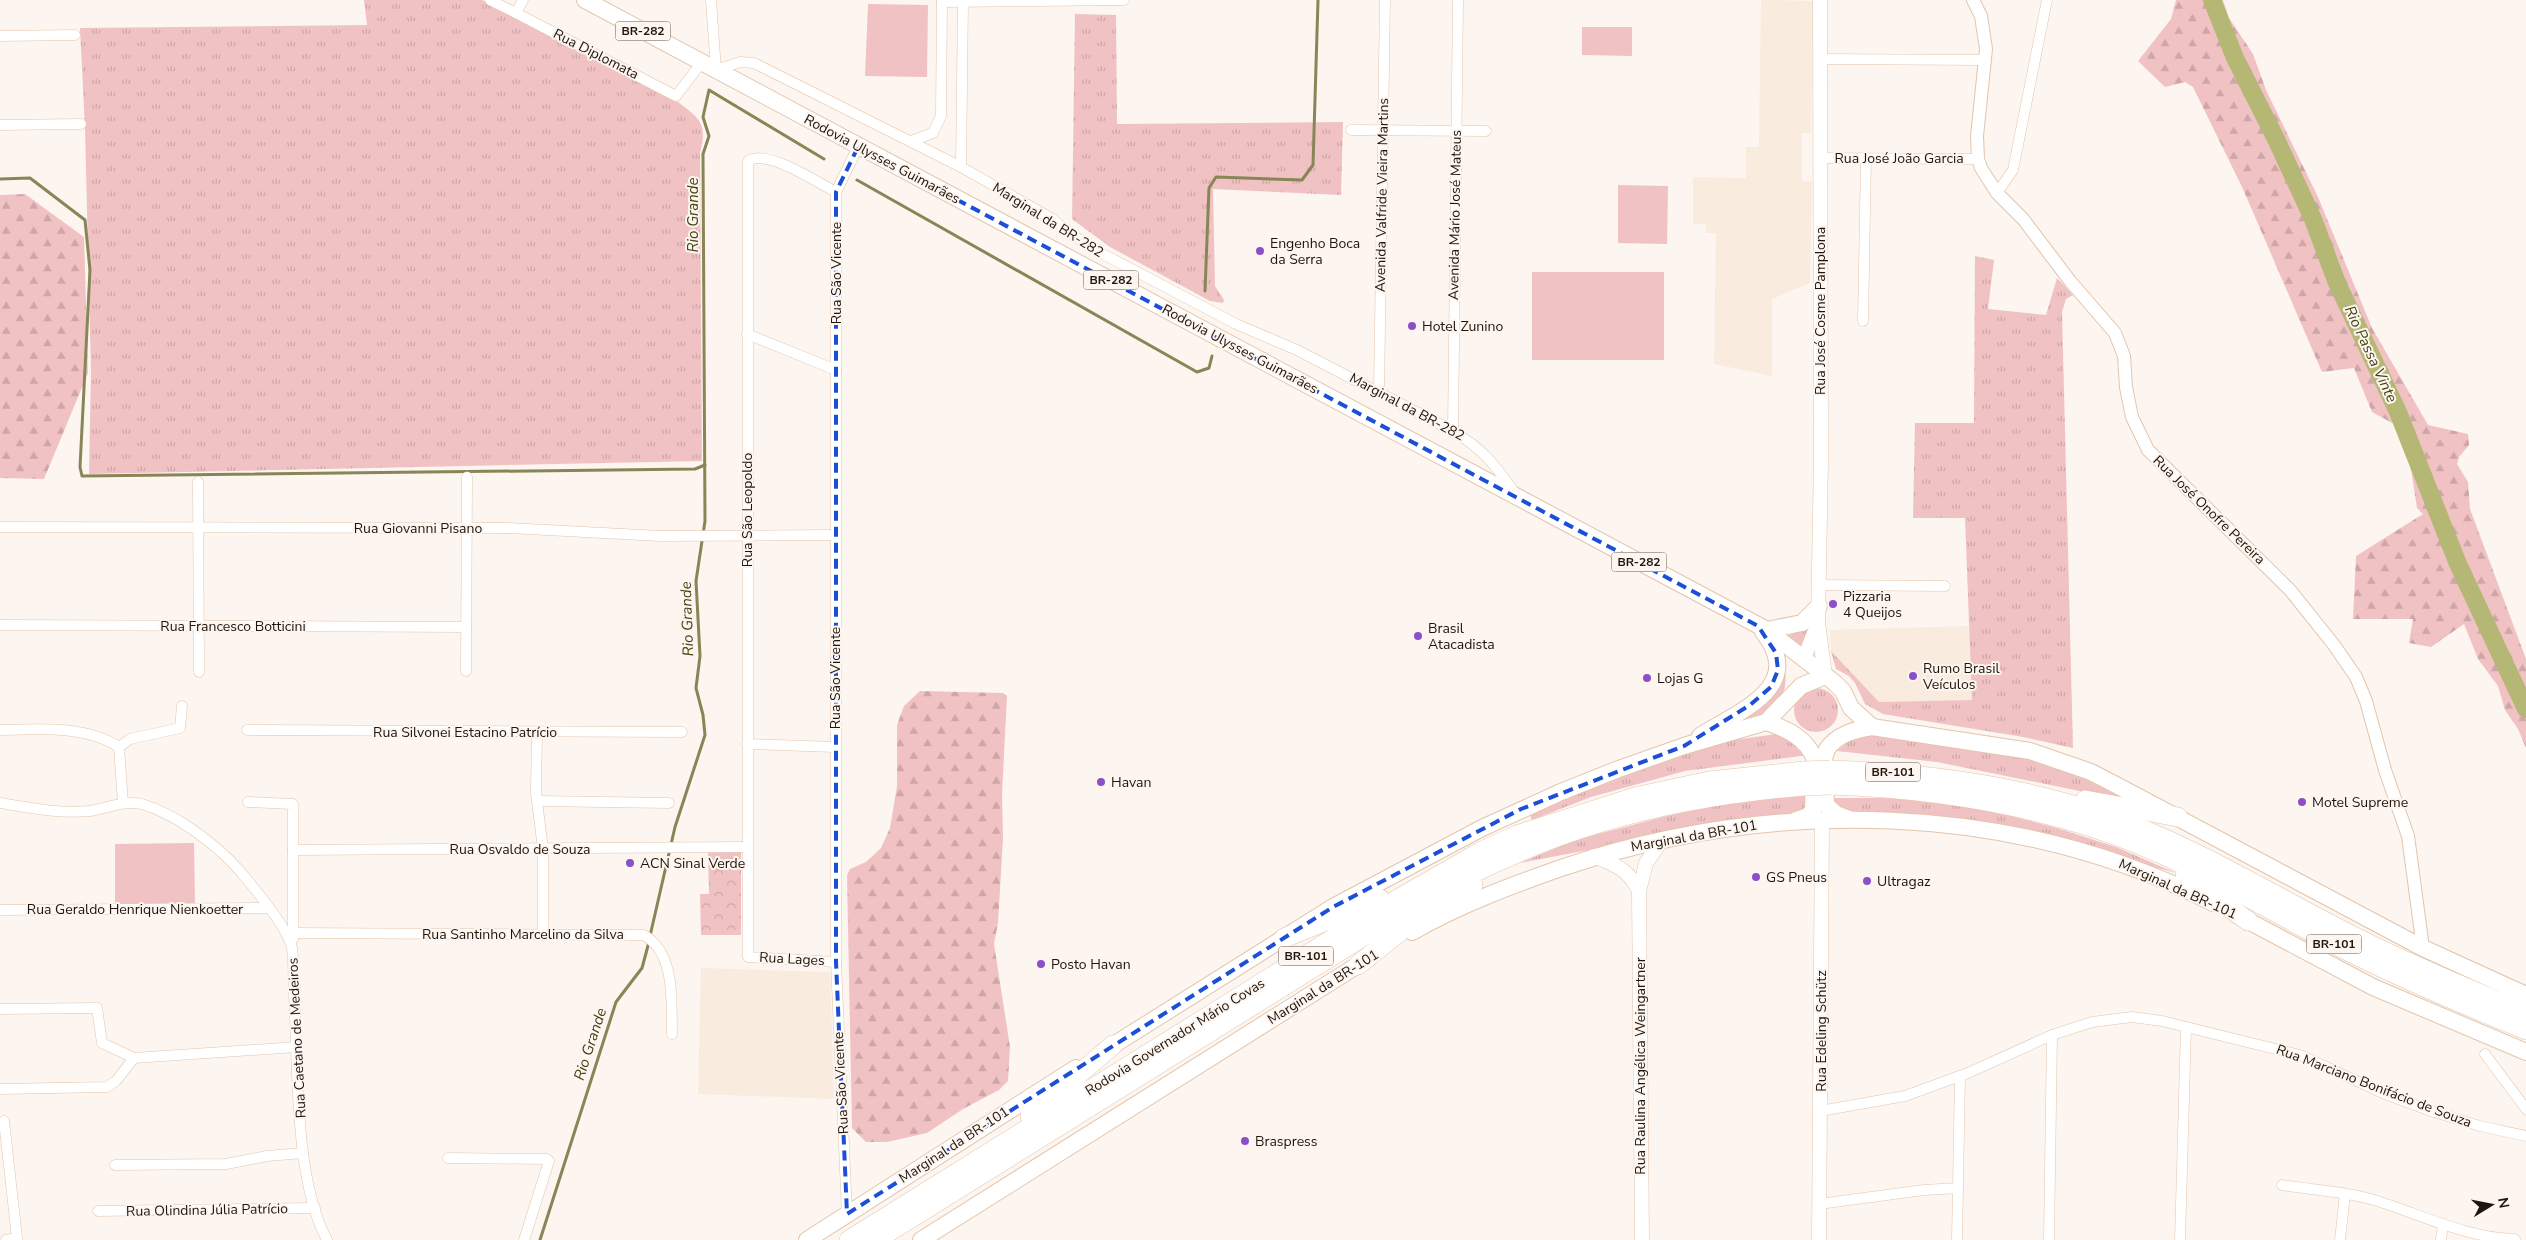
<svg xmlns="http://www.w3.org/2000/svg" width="2526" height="1240" viewBox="0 0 2526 1240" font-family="'Nunito Sans',sans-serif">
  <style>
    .built { fill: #faebdf }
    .grass { fill: url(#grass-tufts) }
    .forest { fill: url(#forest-firs) }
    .park { fill: url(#park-crowns) }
    .pitch { fill: #f1c2c4 }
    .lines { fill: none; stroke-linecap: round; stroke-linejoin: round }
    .stream { stroke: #888656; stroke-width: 3 }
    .river { stroke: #b5b775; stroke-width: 18 }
    .minor-casing { stroke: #e3c5ab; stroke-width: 11 }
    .tertiary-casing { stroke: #e3c5ab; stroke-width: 14 }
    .secondary-casing { stroke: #e3c5ab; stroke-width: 15 }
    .trunk-casing { stroke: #e3c5ab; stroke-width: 18 }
    .motorway-casing { stroke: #e3c5ab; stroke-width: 20 }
    .minor { stroke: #fff; stroke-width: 10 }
    .tertiary { stroke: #fff; stroke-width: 12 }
    .secondary { stroke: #fff; stroke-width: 14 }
    .trunk { stroke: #fff; stroke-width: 16 }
    .motorway { stroke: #fff; stroke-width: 19 }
    .motorway-bridge-casing { stroke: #e3c5ab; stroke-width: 20; stroke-linecap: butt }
    .motorway-bridge { stroke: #fff; stroke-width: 19 }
    .marked { fill: none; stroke: #1d4ed8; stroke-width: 4; stroke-dasharray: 10 6; stroke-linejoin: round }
    .poi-dot { fill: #8b50c7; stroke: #fcf5f0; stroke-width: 2 }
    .labels { text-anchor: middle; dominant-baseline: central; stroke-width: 4; stroke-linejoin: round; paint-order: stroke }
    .shield { fill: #fcf5f0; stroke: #625850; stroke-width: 1 }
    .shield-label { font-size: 12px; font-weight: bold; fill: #20150c }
    .street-label { font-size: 14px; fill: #20150c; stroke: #fcf5f0 }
    .poi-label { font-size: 14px; fill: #20150c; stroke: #fcf5f0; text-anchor: start }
    .water-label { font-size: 15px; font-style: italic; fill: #434410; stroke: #fcf5f0 }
  </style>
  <defs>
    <pattern id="grass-tufts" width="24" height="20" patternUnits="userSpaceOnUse" patternTransform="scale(1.25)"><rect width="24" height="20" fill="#f1c2c4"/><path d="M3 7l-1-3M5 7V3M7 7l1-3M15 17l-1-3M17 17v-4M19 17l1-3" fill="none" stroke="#cea6a7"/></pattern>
    <pattern id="forest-firs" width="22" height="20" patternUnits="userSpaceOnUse" patternTransform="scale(1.25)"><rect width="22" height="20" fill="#f1c2c4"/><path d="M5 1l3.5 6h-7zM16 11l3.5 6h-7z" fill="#cea6a7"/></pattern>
    <pattern id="park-crowns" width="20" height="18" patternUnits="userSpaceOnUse" patternTransform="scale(1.25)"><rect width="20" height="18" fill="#f1c2c4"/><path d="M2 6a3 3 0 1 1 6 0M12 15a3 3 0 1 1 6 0" fill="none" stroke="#cea6a7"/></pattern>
  </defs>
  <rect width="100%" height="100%" fill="#fcf5f0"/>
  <g class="built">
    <path d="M1761,0L1813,1L1811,133H1802V181L1812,182L1810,283L1772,299V376L1714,364L1716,233H1706V224H1693V177L1746,178V147H1759Z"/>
    <path d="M1970,626L1972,701L1879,702L1831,651L1830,630Z"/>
    <path d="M701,968L830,972L834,1099L698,1094Z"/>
  </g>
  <g class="grass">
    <path d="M364,0H482L674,99C697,117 709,121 700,153L702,461L89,474L91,373L85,128L80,28L367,25Z"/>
    <path d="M1075,14L1116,15L1117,124L1343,122L1341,195L1213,189L1215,286L1224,300L1223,303L1210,301L1110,247L1072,219Z"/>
    <path d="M1975,256L1994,260L1988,309L2046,315L2057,278L2073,295L2066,299L2062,312L2073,748L2023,737L1883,714L1865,704L1855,683L1849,676L1836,669L1831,651L1879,702L1972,700L1965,518H1913L1915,423H1974Z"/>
    <path d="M1810,622L1804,651L1799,644L1785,636L1793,634Z"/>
    <path d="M1785,669C1791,715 1750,720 1716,731Z"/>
    <circle cx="1816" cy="710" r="22"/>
    <path d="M1871,730L2011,753L2085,779L2134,802L1937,762L1837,751L1848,742Z"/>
    <path d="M1783,733L1809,755L1685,771L1591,797L1532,820L1530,815L1578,793L1720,742Z"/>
    <path d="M1812,795L1810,811L1724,824L1520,863L1575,840L1701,807L1745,801Z"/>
    <path d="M1833,798H1904L1972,806L2057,828L2116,847L2176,873L2026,832L1839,811Z"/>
  </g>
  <g class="forest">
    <path d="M2176,0H2223L2229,18L2253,54L2266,90L2318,197L2372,328L2428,425L2468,434L2469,445L2459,457L2457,464L2468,482L2470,509L2526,659V748L2518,729L2505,710L2498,686L2478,659L2464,624L2431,647L2409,643L2413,619H2353L2356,556L2423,514L2417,508L2407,443L2394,424L2372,412L2354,368L2322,372L2243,189L2193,87L2185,82L2165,87L2138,61L2171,19Z"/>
    <path d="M25,194L84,237L88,373L44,479L0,478V195Z"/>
    <path d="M920,691L1003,693L1007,696L1002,794L1003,838L998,923L994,944L1010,1047L1008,1081L999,1090L963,1109L927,1133L887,1142H866L852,1128L847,875L850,869L866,862L881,848L890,828L897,786V725L904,706Z"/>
  </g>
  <path class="park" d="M741,851V935H701L700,894H709L708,852Z"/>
  <g class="pitch">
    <path d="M868,4L928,5L927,77L865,76Z"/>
    <path d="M1582,27H1632V56L1582,55Z"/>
    <path d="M1618,185L1668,186L1667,244L1618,243Z"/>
    <rect x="1532" y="272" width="132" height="88"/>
    <path d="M194,843L195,903L115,904V844Z"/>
  </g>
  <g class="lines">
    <g class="stream">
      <path d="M0,179L30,178L85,220L90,270L80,467L82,476L695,469L705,465"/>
      <path d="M857,180L1197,372L1209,368L1212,356"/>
      <path d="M1205,291L1209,188L1216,177L1302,180L1313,165L1318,0"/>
      <path d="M650,936L675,827L705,735L703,715L696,688L700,656L696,581L705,521L703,154L709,136L703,117L709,90L824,159"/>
      <path d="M540,1240L616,1002L642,968L649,942"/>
    </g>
    <path class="river" d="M2212,0L2235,58L2276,139L2313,219L2337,283L2398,412L2458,564L2526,709"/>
    <g class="minor-casing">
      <g id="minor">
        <path d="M490,0L516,13L523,0"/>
        <path d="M711,0L716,70L740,62L754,63L961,167L1051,218L1074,236L1103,254L1236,324L1297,350L1453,431C1484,450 1494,464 1515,493"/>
        <path d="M942,2L1124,0"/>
        <path d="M516,13L676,96L702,62"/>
        <path d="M0,36L75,35"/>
        <path d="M1819,59L1986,60"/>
        <path d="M0,125L81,124"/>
        <path d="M1351,130L1486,131"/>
        <path d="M911,141L933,133L941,116L942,0"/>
        <path d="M1819,158L1978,159"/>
        <path d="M961,167L963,0"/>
        <path d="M1997,193L2013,170L2047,0"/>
        <path d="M1863,321L1866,158"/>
        <path d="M747,334L836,370"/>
        <path d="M1379,391L1385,0"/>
        <path d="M1453,431L1458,0"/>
        <path d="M198,482L199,672"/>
        <path d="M0,527L508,528L661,536L835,535"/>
        <path d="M1819,585L1945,586"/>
        <path d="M0,625L466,627"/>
        <path d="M466,671L467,477"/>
        <path d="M0,730C38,729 86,725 119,747L123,803"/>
        <path d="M247,730L682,732"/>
        <path d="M537,732L536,793L543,849V935"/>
        <path d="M747,744L835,747"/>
        <path d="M119,747L130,739L180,728L182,706"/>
        <path d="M538,801L669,803"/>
        <path d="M248,802L293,804V939"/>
        <path d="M0,803C30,808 60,814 90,811C108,808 124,800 142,804C176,814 216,844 239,870C254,888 287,926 292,948C294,963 293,979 294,994C298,1063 294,1180 327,1240"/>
        <path d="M293,850L747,847"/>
        <path d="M0,910L269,908"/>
        <path d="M293,933L644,935C676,954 671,1001 672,1034"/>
        <path d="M836,962L748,957V161C766,148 818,183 836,192"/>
        <path d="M0,1009L97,1008L102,1043L134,1058"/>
        <path d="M2485,1054L2526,1109"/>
        <path d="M0,1089L107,1087L116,1081L134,1058L297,1047"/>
        <path d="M1820,1111L1905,1096L1968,1073L2052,1035L2092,1022L2132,1017L2162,1021L2300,1055L2385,1094L2434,1112L2480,1126L2526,1136"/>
        <path d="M4,1121L17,1238L6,1240"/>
        <path d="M448,1158L547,1159L549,1161L524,1240"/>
        <path d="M115,1165L226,1164L267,1156L303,1153"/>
        <path d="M2282,1185C2312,1190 2345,1191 2374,1200C2420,1214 2466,1238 2515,1239"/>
        <path d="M1819,1204L1924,1190L1958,1188"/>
        <path d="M98,1211L315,1208"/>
        <path d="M847,1214L836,962V192L858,147"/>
        <path d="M1957,1240L1960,1076"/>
        <path d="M2049,1240L2052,1035"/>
        <path d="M2180,1240L2186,1027"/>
        <path d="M2340,1240L2345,1194"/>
        <path d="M2441,1240L2443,1224"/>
      </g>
    </g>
    <g class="tertiary-casing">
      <path id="tertiary" d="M1973,0L1981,16L1986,49L1977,136L1978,159L1981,168L1997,193L2023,219L2070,281L2115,333L2124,356L2126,387L2132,417L2148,450L2290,590L2334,645L2356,677L2366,701L2385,770L2408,836L2423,948"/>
    </g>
    <g class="secondary-casing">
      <g id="secondary">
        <path d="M1820,0L1821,460L1818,622L1825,676"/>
        <path d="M1804,658L1818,623"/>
        <path d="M1594,856C1617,866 1627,868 1639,891"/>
        <path d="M1642,1240L1639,891L1646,863L1663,839"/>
        <path d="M1819,1240L1822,821"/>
      </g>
    </g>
    <g class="trunk-casing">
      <g id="trunk">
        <path d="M585,0L1767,630L1835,683L1843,691L1851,708L1872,727"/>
        <path d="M1767,630L1802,623L1819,606"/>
        <path d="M1766,722C1787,729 1807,738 1815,760"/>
        <path d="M1700,736C1739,711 1807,687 1763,632"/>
        <path d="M1849,819L1836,814L1826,805L1824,759L1827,749C1838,734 1854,730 1872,727L2030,751L2091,772L2118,786L2423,948L2526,995"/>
        <path d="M1796,820L1808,816L1813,811L1814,780"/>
        <path d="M2237,915L2373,987L2526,1052"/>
        <path d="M1412,932C1459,905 1510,886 1561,868C1772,797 2013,801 2213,903"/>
        <path d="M1104,1051L1333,907L1482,828L1561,792L1616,770L1684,746L1766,722L1801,686L1825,676"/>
        <path d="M807,1240L1076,1068"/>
        <path d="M921,1240L1369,958"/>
      </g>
    </g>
    <g class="motorway-casing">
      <g id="motorway">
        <path d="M1830,770C1927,773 2025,786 2116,819C2201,850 2277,898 2357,938C2412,966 2469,989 2526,1013"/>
        <path d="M1831,785C1920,788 2006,800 2091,827C2182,856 2263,907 2346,950C2405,980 2466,1005 2526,1030"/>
        <path d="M2085,800L2178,817"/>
        <path d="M2185,876L2248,921"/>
        <path d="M1284,938L1380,899"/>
        <path d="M1358,965L1407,926L1473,885"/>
        <path d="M1030,1116L1113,1045"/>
        <path d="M849,1240L1382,908L1480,852L1517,835L1635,797L1709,781L1804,771"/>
        <path d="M876,1240L1409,908C1537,832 1656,798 1804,786"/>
      </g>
    </g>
    <use href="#minor" class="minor"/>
    <use href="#tertiary" class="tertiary"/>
    <use href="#secondary" class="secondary"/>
    <use href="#trunk" class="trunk"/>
    <use href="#motorway" class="motorway"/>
    <g class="motorway-bridge-casing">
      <g id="motorway-bridge">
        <path d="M1804,771L1830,770"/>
        <path d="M1804,786L1831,785"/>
      </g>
    </g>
    <use href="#motorway-bridge" class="motorway-bridge"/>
  </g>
  <path class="marked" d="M858,147L1758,626L1776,653L1778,670L1771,687L1750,705L1684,746L1521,809L1333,907L847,1214L836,962V192Z"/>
  <g class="poi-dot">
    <circle cx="1260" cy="251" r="5"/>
    <circle cx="1412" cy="326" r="5"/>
    <circle cx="1833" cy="604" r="5"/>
    <circle cx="1418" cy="636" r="5"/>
    <circle cx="1913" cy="676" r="5"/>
    <circle cx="1647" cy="678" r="5"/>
    <circle cx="1101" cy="782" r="5"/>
    <circle cx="2302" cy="802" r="5"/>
    <circle cx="630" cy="863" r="5"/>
    <circle cx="1756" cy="877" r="5"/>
    <circle cx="1867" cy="881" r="5"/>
    <circle cx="1041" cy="964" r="5"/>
    <circle cx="1245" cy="1141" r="5"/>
  </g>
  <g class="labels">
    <g class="shield">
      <rect x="615.5" y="21.5" width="55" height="19" rx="4"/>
      <rect x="1083.5" y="270.5" width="55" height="19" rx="4"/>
      <rect x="1611.5" y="552.5" width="55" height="19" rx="4"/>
      <rect x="1865.5" y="762.5" width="55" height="19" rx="4"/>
      <rect x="2306.5" y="934.5" width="55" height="19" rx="4"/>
      <rect x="1278.5" y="946.5" width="55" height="19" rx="4"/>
    </g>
    <g class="shield-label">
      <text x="643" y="31">BR-282</text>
      <text x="1111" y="280">BR-282</text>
      <text x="1639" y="562">BR-282</text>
      <text x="1893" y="772">BR-101</text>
      <text x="2334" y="944">BR-101</text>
      <text x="1306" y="956">BR-101</text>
    </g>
    <g class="street-label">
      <text transform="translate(596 54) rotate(27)">Rua Diplomata</text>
      <text x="1899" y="158">Rua José João Garcia</text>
      <text transform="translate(882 159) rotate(28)">Rodovia Ulysses Guimarães</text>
      <text transform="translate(1382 195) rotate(-89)">Avenida Valfride Vieira Martins</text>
      <text transform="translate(1455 215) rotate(-89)">Avenida Mário José Mateus</text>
      <text transform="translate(1048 220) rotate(32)">Marginal da BR-282</text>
      <text transform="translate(836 273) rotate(-90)">Rua São Vicente</text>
      <text transform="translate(1820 311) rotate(-90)">Rua José Cosme Pamplona</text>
      <text transform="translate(1240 349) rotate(28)">Rodovia Ulysses Guimarães</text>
      <text transform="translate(1407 407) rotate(28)">Marginal da BR-282</text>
      <text transform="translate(747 510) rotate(-90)">Rua São Leopoldo</text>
      <text transform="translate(2209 510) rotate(44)">Rua José Onofre Pereira</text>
      <text x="418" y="528">Rua Giovanni Pisano</text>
      <text x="233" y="626">Rua Francesco Botticini</text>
      <text transform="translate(835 678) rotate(-90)">Rua São Vicente</text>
      <text x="465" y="732">Rua Silvonei Estacino Patrício</text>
      <text transform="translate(1694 836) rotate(-10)">Marginal da BR-101</text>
      <text x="520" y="849">Rua Osvaldo de Souza</text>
      <text transform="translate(2178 889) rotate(24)">Marginal da BR-101</text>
      <text x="135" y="909">Rua Geraldo Henrique Nienkoetter</text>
      <text x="523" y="934">Rua Santinho Marcelino da Silva</text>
      <text transform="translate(792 959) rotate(3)">Rua Lages</text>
      <text transform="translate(1323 987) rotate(-32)">Marginal da BR-101</text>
      <text transform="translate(1821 1031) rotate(-90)">Rua Edeling Schütz</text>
      <text transform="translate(1175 1037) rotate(-32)">Rodovia Governador Mário Covas</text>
      <text transform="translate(297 1038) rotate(-93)">Rua Caetano de Medeiros</text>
      <text transform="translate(1640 1066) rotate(-90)">Rua Raulina Angélica Weingartner</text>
      <text transform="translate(841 1083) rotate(-93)">Rua São Vicente</text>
      <text transform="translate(2374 1086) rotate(21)">Rua Marciano Bonifácio de Souza</text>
      <text transform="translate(954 1145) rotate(-33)">Marginal da BR-101</text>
      <text transform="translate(207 1210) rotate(-1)">Rua Olindina Júlia Patrício</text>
    </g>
    <g class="poi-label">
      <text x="1270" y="243">Engenho Boca<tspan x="1270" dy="16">da Serra</tspan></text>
      <text x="1422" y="326">Hotel Zunino</text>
      <text x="1843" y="596">Pizzaria<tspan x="1843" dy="16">4 Queijos</tspan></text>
      <text x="1428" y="628">Brasil<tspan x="1428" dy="16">Atacadista</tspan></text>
      <text x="1923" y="668">Rumo Brasil<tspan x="1923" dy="16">Veículos</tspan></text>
      <text x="1657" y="678">Lojas G</text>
      <text x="1111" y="782">Havan</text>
      <text x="2312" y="802">Motel Supreme</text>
      <text x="640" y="863">ACN Sinal Verde</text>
      <text x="1766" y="877">GS Pneus</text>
      <text x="1877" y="881">Ultragaz</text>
      <text x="1051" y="964">Posto Havan</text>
      <text x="1255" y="1141">Braspress</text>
    </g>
    <g class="water-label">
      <text transform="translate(693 215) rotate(-90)">Rio Grande</text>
      <text transform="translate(2371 354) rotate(65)">Rio Passa Vinte</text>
      <text transform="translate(687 619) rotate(-92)">Rio Grande</text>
      <text transform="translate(590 1044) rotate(-72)">Rio Grande</text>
    </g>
  </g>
  <g transform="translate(2491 1205) rotate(80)" stroke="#fcf5f0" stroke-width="4" paint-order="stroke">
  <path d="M0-4L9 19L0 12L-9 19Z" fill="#20150c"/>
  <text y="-8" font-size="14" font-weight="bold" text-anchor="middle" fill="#20150c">N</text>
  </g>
</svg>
